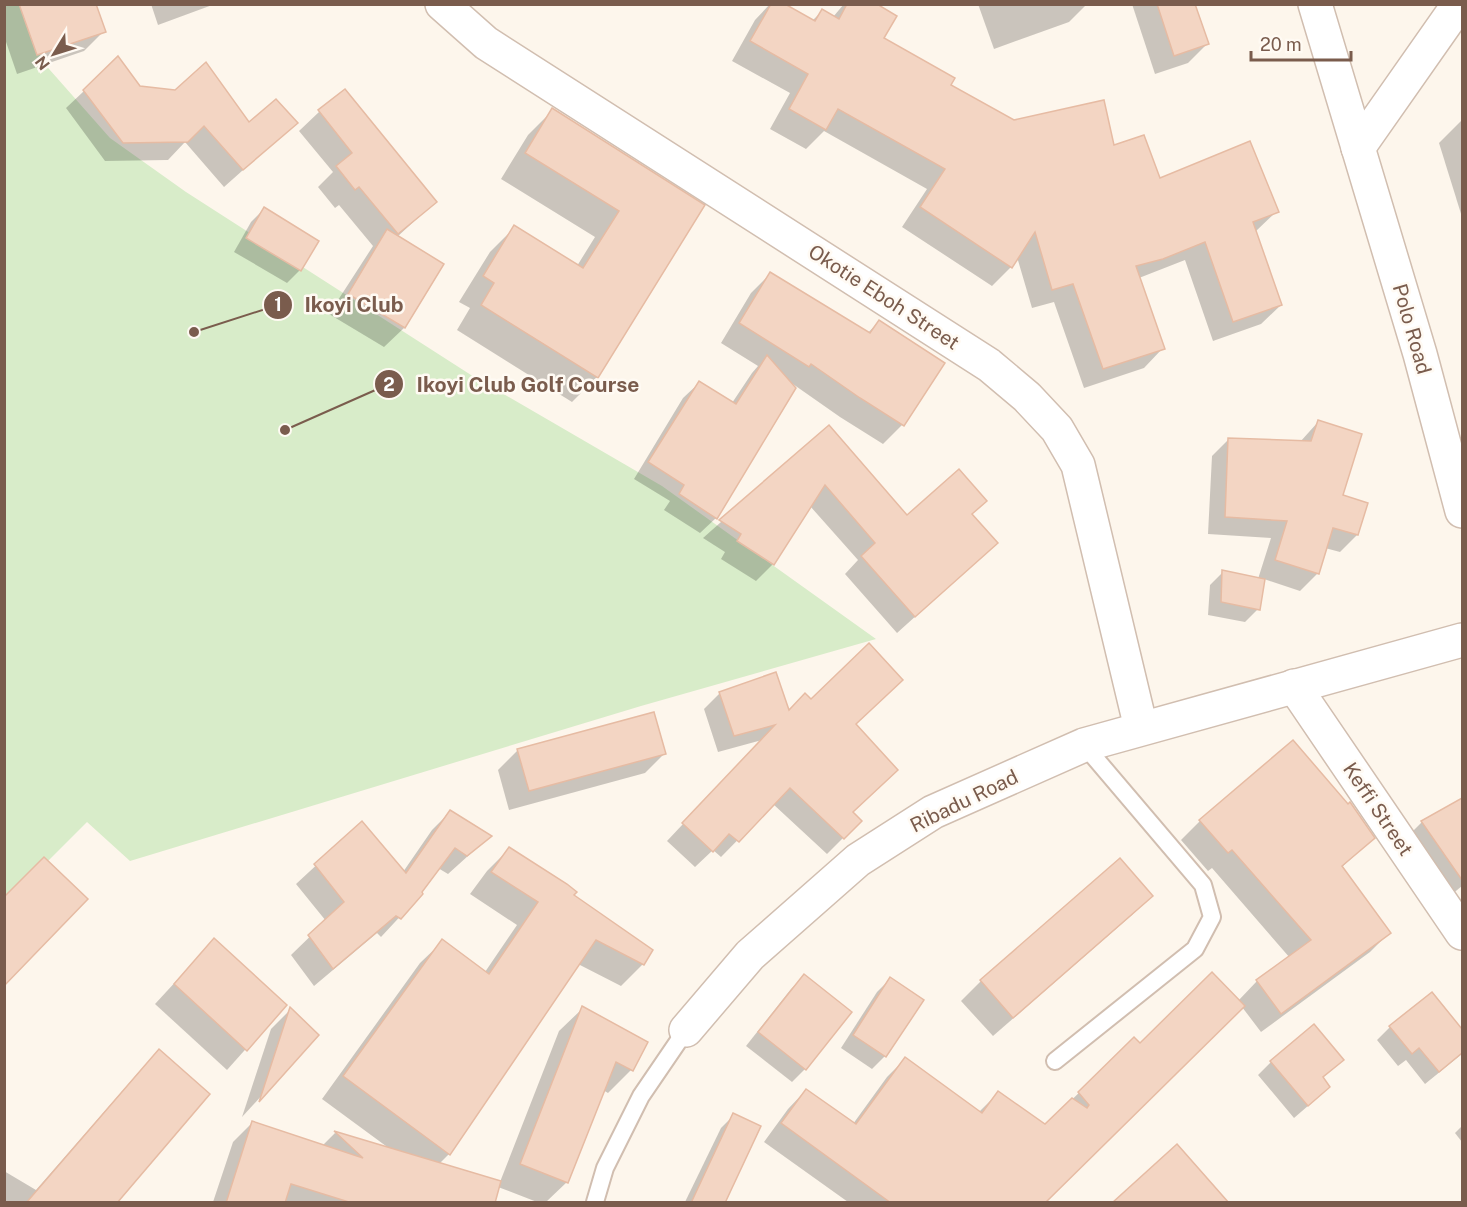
<svg xmlns="http://www.w3.org/2000/svg" width="1467" height="1207" viewBox="0 0 1467 1207" font-family="'Public Sans',sans-serif">
  <style>
    .green { fill: #d8ecc9 }
    .shadow { fill: #0003 }
    .building { fill: #f3d5c3; stroke: #e6bba3; stroke-width: 1.5 }
    .lines { fill: none; stroke-linecap: round; stroke-linejoin: round }
    .lane-casing { stroke: #d1beb0; stroke-width: 20 }
    .street-casing { stroke: #d1beb0; stroke-width: 36 }
    .lane { stroke: #fff; stroke-width: 16 }
    .street { stroke: #fff; stroke-width: 33 }
    .labels { text-anchor: middle; dominant-baseline: central; stroke-width: 5; stroke-linejoin: round; paint-order: stroke }
    .street-label { font-size: 20px; fill: #7a5c4d; stroke: #fffaf3 }
    .leader { fill: none; stroke: #7a5c4d; stroke-width: 2 }
    .callout-dot { fill: #7a5c4d; stroke: #fffaf3; stroke-width: 2 }
    .mark-label { font-size: 18px; text-anchor: middle; font-weight: bold; fill: #fff }
    .callout-label { font-size: 21px; text-anchor: middle; font-weight: bold; fill: #7a5c4d; stroke: #fffaf3; stroke-width: 5; stroke-linejoin: round; paint-order: stroke }
  </style>
  <rect width="100%" height="100%" fill="#fdf6ec"/>
  <path class="green" d="M5,5H24L42,61L110,138L186,192L471,375L662,486L876,639L641,706L130,861L87,822L5,904Z"/>
  <g class="shadow">
    <path d="M4,4H95L104,31L84,51L17,74L4,36Z"/>
    <path d="M151,4H215L158,25Z"/>
    <path d="M770,4H782L812,21L822,11L833,17L844,4H873L882,38L949,86L1014,121L1113,147L1159,180L1277,211L1255,232L1281,305L1261,324L1213,341L1185,260L1139,278L1163,348L1144,368L1084,388L1054,302L1032,308L1017,257L1011,267L992,286L902,227L927,189L824,131L806,149L770,129L790,93L732,61L755,20Z"/>
    <path d="M978,4H1087L1069,22L994,49Z"/>
    <path d="M1132,4H1194L1207,44L1188,63L1155,74Z"/>
    <path d="M139,87L248,124L296,123L224,187L185,142L168,160L105,161L66,108L84,91Z"/>
    <path d="M344,91L435,202L397,237L442,265L404,328L384,347L329,314L373,246L339,205L335,208L318,187L333,172L299,131L319,112Z"/>
    <path d="M553,110L703,206L597,377L572,402L457,330L470,308L459,302L490,252L515,227L577,266L595,237L501,179L528,135Z"/>
    <path d="M1462,120V217L1439,143Z"/>
    <path d="M264,209L317,241L300,270L287,283L234,252L251,222Z"/>
    <path d="M770,274L867,334L879,321L902,425L883,444L840,417L790,382L716,518L700,533L664,510L670,501L634,479L683,398L699,383L732,403L752,373L758,366L721,343L751,293Z"/>
    <path d="M1318,422L1341,496L1357,535L1340,552L1325,548L1318,573L1300,591L1264,579L1258,609L1245,622L1208,615L1210,585L1223,572L1258,579L1271,538L1208,534L1212,456L1229,439L1300,442Z"/>
    <path d="M828,427L907,517L970,515L978,560L897,633L845,574L858,560L810,506L773,564L756,581L721,559L725,552L703,538Z"/>
    <path d="M720,693L788,712L811,701L855,724L851,812L860,821L827,854L773,804L721,857L713,850L695,867L667,841L762,740L718,752L704,709Z"/>
    <path d="M517,751L664,754L645,773L509,810L498,770Z"/>
    <path d="M1459,802L1462,810V886L1451,895L1409,835L1422,822Z"/>
    <path d="M450,812L489,837L448,874L438,868L420,892L421,894L381,937L377,933L314,986L291,955L326,921L296,884L362,823L403,872L432,830Z"/>
    <path d="M1200,821L1373,838L1341,868L1389,933L1370,952L1261,1032L1242,1007L1043,1202H848L764,1142L788,1109L806,1090L853,1124L887,1077L905,1059L978,1113L998,1093L1045,1126L1134,1039L1140,1045L1238,1001L1257,981L1290,958L1212,868L1208,871L1181,840Z"/>
    <path d="M509,849L572,896L643,964L621,986L578,964L449,1154L439,1164L500,1182L559,1031L583,1008L631,1070L608,1093L603,1090L567,1182L546,1202H537L498,1187L493,1202H213L233,1142L253,1122L322,1146L335,1133L390,1149L322,1099L420,963L443,941L485,972L517,925L470,894L487,871Z"/>
    <path d="M1120,860L1151,896L1132,915L993,1036L961,1001L981,981Z"/>
    <path d="M214,940L285,1005L227,1070L155,1004Z"/>
    <path d="M804,976L805,1069L792,1082L746,1046L791,989Z"/>
    <path d="M890,979L885,1056L872,1069L841,1048L877,992Z"/>
    <path d="M1432,994L1462,1031V1054L1425,1084L1406,1060L1398,1066L1377,1040L1390,1027Z"/>
    <path d="M290,1010L317,1035L242,1117L271,1029Z"/>
    <path d="M160,1052L116,1202H4V1171L36,1190L138,1073Z"/>
    <path d="M1342,1060L1322,1078L1316,1099L1294,1118L1258,1075L1271,1062Z"/>
    <path d="M734,1115L723,1202H685L721,1128Z"/>
    <path d="M1462,1126V1142L1455,1133Z"/>
  </g>
  <g class="building">
    <path d="M19,4H96L106,32L37,55Z"/>
    <path d="M771,4H785L815,21L822,9L839,19L847,4H877L897,16L884,38L955,78L951,85L1014,120L1104,100L1114,145L1144,135L1160,178L1250,141L1279,212L1253,222L1282,305L1233,322L1205,242L1163,259L1136,266L1165,349L1103,369L1073,284L1052,290L1035,232L1012,268L920,207L945,169L838,109L826,130L789,109L808,74L750,41Z"/>
    <path d="M1157,4H1195L1209,44L1174,56Z"/>
    <path d="M118,56L140,86L175,90L206,62L249,122L276,99L298,123L243,170L204,126L188,142L123,143L83,90Z"/>
    <path d="M345,89L437,202L398,234L359,187L355,190L336,166L352,153L318,110Z"/>
    <path d="M552,108L705,205L598,378L481,305L494,283L483,276L514,225L583,268L619,211L525,153Z"/>
    <path d="M264,207L319,241L301,271L246,238Z"/>
    <path d="M387,229L444,264L405,328L348,294Z"/>
    <path d="M770,272L870,333L879,320L945,363L904,426L860,398L811,364L809,367L739,323Z"/>
    <path d="M767,355L796,388L717,519L679,494L684,485L648,462L699,381L736,404Z"/>
    <path d="M1318,420L1362,434L1343,495L1368,503L1358,535L1333,528L1319,574L1275,560L1287,521L1225,517L1228,438L1311,441Z"/>
    <path d="M829,425L907,515L959,469L987,501L972,514L998,543L915,617L861,556L875,543L825,485L774,565L737,541L741,534L719,520Z"/>
    <path d="M1222,570L1265,579L1260,610L1221,602Z"/>
    <path d="M869,643L903,680L856,724L898,770L853,812L862,821L844,839L790,788L739,842L729,834L713,852L682,823L775,725L734,736L719,692L776,672L789,710L805,693L811,699Z"/>
    <path d="M654,712L666,754L529,791L517,749Z"/>
    <path d="M1293,740L1348,804L1350,802L1375,838L1342,866L1391,933L1281,1014L1256,980L1311,940L1232,850L1228,853L1199,820Z"/>
    <path d="M1462,798V880L1421,821Z"/>
    <path d="M450,810L492,836L467,856L455,848L422,892L423,894L401,919L396,916L333,969L308,935L344,902L314,864L362,821L406,873Z"/>
    <path d="M509,847L567,884L577,892L574,895L653,950L644,965L596,940L450,1155L343,1076L442,939L489,974L538,902L491,872Z"/>
    <path d="M44,857L88,899L4,986V897Z"/>
    <path d="M1120,858L1153,896L1013,1018L980,980Z"/>
    <path d="M214,938L287,1005L247,1051L174,984Z"/>
    <path d="M1212,972L1245,1006L1045,1203H891L781,1123L806,1089L856,1124L905,1057L982,1113L998,1091L1045,1124L1072,1098L1087,1108L1089,1105L1078,1092L1134,1037L1140,1043Z"/>
    <path d="M804,974L852,1012L806,1070L758,1032Z"/>
    <path d="M890,977L924,1000L886,1057L853,1035Z"/>
    <path d="M1432,992L1462,1029V1053L1439,1072L1419,1048L1412,1054L1389,1026Z"/>
    <path d="M582,1006L648,1042L633,1071L616,1062L568,1183L520,1164Z"/>
    <path d="M290,1007L319,1035L259,1102Z"/>
    <path d="M1314,1024L1344,1060L1323,1077L1330,1087L1308,1106L1270,1061Z"/>
    <path d="M159,1049L210,1094L117,1203H26Z"/>
    <path d="M733,1113L761,1126L725,1203H691Z"/>
    <path d="M252,1121L363,1158L334,1131L501,1181L495,1203H352L291,1184L285,1203H226Z"/>
    <path d="M1177,1144L1229,1203H1112Z"/>
  </g>
  <g class="lines">
    <g class="lane-casing">
      <g id="lane">
        <path d="M1055,1061L1195,949L1212,917L1203,885L1084,745"/>
        <path d="M595,1202L605,1168L641,1096L686,1030"/>
      </g>
    </g>
    <g class="street-casing">
      <g id="street">
        <path d="M442,4L486,43L989,365L1027,397L1057,429L1078,465L1141,728"/>
        <path d="M1315,4L1420,354L1462,511"/>
        <path d="M1358,148L1459,4"/>
        <path d="M1294,686L1462,933"/>
        <path d="M686,1030L750,955L858,860L933,812L1084,745L1462,640"/>
      </g>
    </g>
    <use href="#lane" class="lane"/>
    <use href="#street" class="street"/>
  </g>
  <g class="labels">
    <g class="street-label">
      <text transform="translate(884 297) rotate(33)">Okotie Eboh Street</text>
      <text transform="translate(1412 329) rotate(74)">Polo Road</text>
      <text transform="translate(964 801) rotate(-26)">Ribadu Road</text>
      <text transform="translate(1378 809) rotate(56)">Keffi Street</text>
    </g>
  </g>
  <path class="leader" d="M194 332L278 305M285 430L389 384"/>
  <g class="callout-dot">
    <circle cx="194" cy="332" r="6"/>
    <circle cx="285" cy="430" r="6"/>
    <circle cx="278" cy="305" r="15"/>
    <circle cx="389" cy="384" r="15"/>
  </g>
  <g class="mark-label">
    <text x="278" y="311">1</text>
    <text x="389" y="391">2</text>
  </g>
  <g class="callout-label">
    <text x="354" y="312">Ikoyi Club</text>
    <text x="528" y="392">Ikoyi Club Golf Course</text>
  </g>
  <rect width="1467" height="1207" fill="none" stroke="#7a5c4d" stroke-width="12"/>
  <g transform="translate(54 54) rotate(232)" stroke="#fffaf3" stroke-width="4.5" paint-order="stroke">
  <path d="M0-4.5L10 22L0 15L-10 22Z" fill="#7a5c4d"/>
  <text y="-9" font-size="16" font-weight="bold" text-anchor="middle" fill="#7a5c4d">N</text>
  </g>
  <path d="M1251 51v9h100v-9" fill="none" stroke="#7a5c4d" stroke-width="3"/>
  <text x="1260" y="51" font-size="18" fill="#7a5c4d" stroke="#fffaf3" stroke-width="4.5" paint-order="stroke">20 m</text>
</svg>
